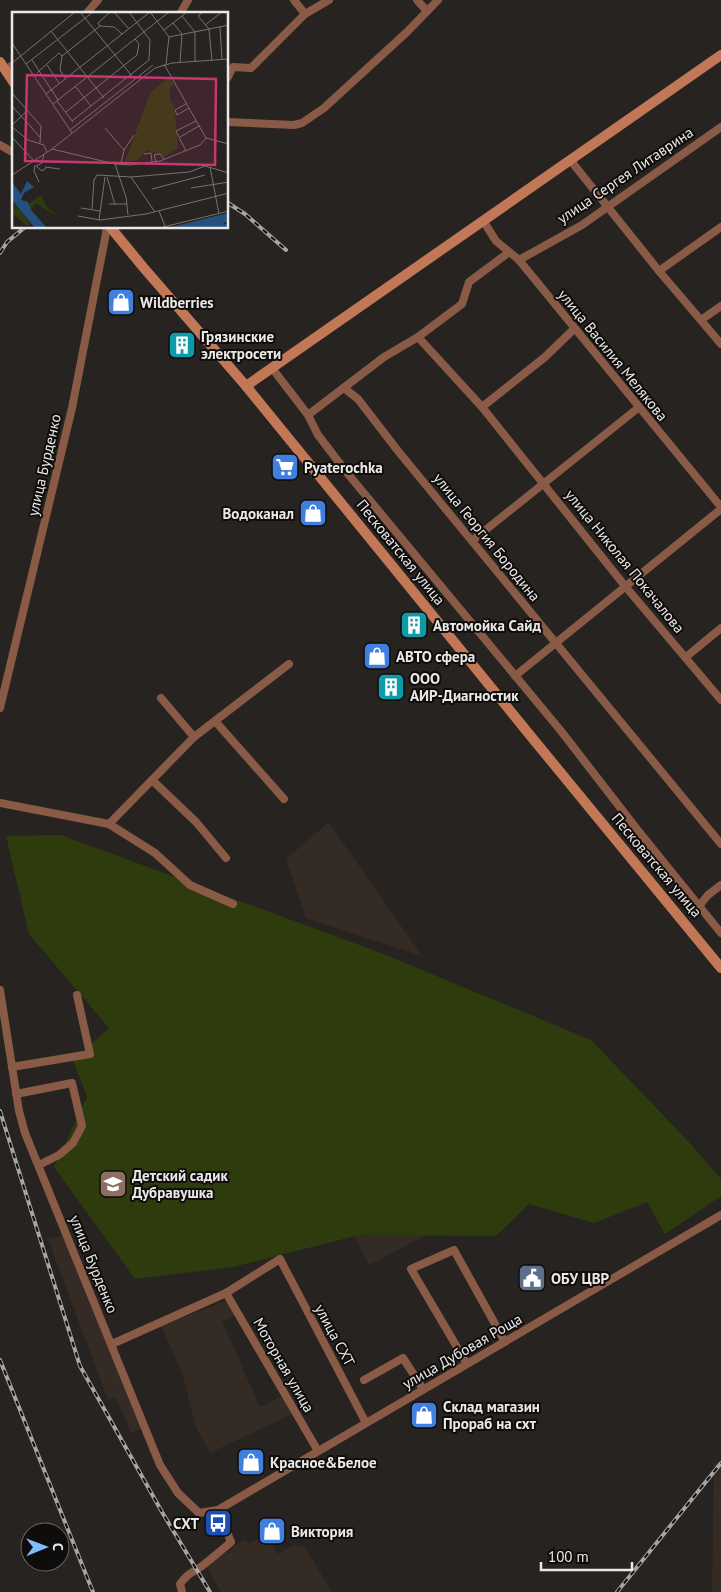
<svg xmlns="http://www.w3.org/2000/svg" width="721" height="1592" viewBox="0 0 721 1592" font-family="'PT Sans',sans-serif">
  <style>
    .built { fill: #342b24 }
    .green { fill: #2e3c0d }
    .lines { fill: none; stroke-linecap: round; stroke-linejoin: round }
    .street { stroke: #895a46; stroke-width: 8 }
    .secondary { stroke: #c27757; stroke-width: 10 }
    .rail-casing { stroke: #a7a5a2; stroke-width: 4 }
    .rail { stroke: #0f0d0c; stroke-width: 2; stroke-dasharray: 5.5; stroke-linecap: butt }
    .labels { text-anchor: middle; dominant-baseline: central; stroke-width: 4; stroke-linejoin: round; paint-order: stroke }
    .street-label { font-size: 15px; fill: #ebe9e7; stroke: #0f0d0c }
    .poi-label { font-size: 15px; font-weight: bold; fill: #ebe9e7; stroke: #0f0d0c; text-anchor: start }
    .inset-road { fill: none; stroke: #757270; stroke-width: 1 }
    .view { fill: #c83770; fill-opacity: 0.15; stroke: #c83770; stroke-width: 2.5 }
    .inset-edge { fill: none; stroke: #ebe9e7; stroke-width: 2.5 }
  </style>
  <rect width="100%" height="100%" fill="#272320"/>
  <g class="built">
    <path d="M329,822L334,830L422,956L306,918L286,859Z"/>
    <path d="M492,1201L369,1265L354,1234Z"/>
    <path d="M65,1235L143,1428L131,1433L116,1397L108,1400L48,1239Z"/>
    <path d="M226,1301L235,1316L222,1321L260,1407L284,1395L294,1413L210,1453L195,1425L182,1373L161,1326Z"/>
    <path d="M714,1463H721V1592H712Z"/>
    <path d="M266,1534L277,1554L294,1545L305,1547L332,1592H221L207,1567L244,1539L248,1544Z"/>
  </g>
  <path class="green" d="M61,835L381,953L591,1040L686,1139L721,1179V1196L665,1234L647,1202L594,1223L529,1204L496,1236L359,1235L233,1267L135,1279L54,1167L87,1097L73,1060L109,1028L29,934L6,836Z"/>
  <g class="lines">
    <g class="street">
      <path d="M294,0L305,14"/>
      <path d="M417,0L427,11"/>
      <path d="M86,14L98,0"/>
      <path d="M180,14L188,0"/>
      <path d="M5,70L14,64"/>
      <path d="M228,77L233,67L251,68L305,14L329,0"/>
      <path d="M228,122L294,125L302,123L324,108L407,32L438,0"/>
      <path d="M0,145L14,153"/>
      <path d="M571,161L659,271L721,344"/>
      <path d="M484,222L496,241L519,260L721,507"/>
      <path d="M519,260L582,225L721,127"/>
      <path d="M659,271L721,227"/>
      <path d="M701,320L721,306"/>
      <path d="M418,337L482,407L625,586L721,700"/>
      <path d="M272,368L308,415L318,435L348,474L561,731L636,828L721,933"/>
      <path d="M344,388L358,399L398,451L721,844"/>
      <path d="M482,407L545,357L574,329"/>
      <path d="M308,415L384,357L418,337L462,304L469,282L508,253"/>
      <path d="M473,540L638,408"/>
      <path d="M686,657L721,628"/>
      <path d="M515,676L721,509"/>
      <path d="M161,698L194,737"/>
      <path d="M0,708L72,408L107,228"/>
      <path d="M215,721L284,799"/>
      <path d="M152,780L196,822L226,858"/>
      <path d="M0,803L109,824L155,853L190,885L233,904"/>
      <path d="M109,824L194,737L289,664"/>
      <path d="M699,906L708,895L721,885"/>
      <path d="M0,990L19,1111L25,1133L160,1465L178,1493L199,1513L218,1510L721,1215"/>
      <path d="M12,1067L90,1054L77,995"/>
      <path d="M16,1094L72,1083L82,1126L73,1143L59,1155L39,1165"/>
      <path d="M226,1293L318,1451"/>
      <path d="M112,1344L226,1293L280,1259L366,1423"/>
      <path d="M467,1364L411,1269L454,1250L505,1342"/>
      <path d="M364,1380L403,1358L423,1389"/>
      <path d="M182,1592L180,1584C189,1572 191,1574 202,1566C212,1558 222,1550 231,1542L218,1510"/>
    </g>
    <g class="secondary">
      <path d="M0,62L14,83"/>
      <path d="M111,228L143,267L246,386L529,734L721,968"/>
      <path d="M246,386L721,55"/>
    </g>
    <g class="rail-casing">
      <g id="rail">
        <path d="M228,203L245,214L286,250"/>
        <path d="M0,253L7,242L24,228"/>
        <path d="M0,1111L80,1366L162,1512L210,1592"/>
        <path d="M0,1360L93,1592"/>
        <path d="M617,1592L721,1463"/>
      </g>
    </g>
    <use href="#rail" class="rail"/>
  </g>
  <defs>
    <g id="shop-square" transform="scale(1.4375)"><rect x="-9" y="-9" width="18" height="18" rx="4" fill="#3f7fe0" stroke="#0f0d0c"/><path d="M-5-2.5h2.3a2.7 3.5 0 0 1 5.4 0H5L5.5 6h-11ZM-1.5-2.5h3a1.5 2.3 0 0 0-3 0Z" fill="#fff"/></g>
    <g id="building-square" transform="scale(1.4375)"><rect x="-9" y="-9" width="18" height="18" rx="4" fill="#0f9aa8" stroke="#0f0d0c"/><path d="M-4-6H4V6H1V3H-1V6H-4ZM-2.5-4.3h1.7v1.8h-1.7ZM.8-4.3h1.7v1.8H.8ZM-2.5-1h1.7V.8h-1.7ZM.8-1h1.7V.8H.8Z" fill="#fff"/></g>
    <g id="supermarket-square" transform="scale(1.4375)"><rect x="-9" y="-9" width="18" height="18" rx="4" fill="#3f7fe0" stroke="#0f0d0c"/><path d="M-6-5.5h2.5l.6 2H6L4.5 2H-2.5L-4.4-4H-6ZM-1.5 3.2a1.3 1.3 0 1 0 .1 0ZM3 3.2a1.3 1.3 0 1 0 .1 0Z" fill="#fff"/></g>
    <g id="school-square" transform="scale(1.4375)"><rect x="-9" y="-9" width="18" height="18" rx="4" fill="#8d6e63" stroke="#0f0d0c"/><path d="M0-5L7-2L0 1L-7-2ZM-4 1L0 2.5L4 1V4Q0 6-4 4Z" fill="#fff"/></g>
    <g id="civic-square" transform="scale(1.4375)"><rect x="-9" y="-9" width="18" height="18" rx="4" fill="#5c6f8a" stroke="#0f0d0c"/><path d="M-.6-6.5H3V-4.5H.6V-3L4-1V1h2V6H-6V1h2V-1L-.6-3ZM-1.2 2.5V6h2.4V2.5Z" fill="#fff"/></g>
    <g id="bus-square" transform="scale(1.4375)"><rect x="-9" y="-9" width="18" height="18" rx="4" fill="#1a4fb4" stroke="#0f0d0c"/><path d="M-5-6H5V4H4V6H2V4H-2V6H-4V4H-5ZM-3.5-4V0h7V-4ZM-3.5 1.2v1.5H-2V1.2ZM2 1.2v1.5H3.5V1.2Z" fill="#fff"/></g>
  </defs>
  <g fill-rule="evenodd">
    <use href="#shop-square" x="121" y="302"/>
    <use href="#building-square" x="182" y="345"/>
    <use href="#supermarket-square" x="285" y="467"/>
    <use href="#shop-square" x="313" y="513"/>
    <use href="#building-square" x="414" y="625"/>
    <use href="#shop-square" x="377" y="656"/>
    <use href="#building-square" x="391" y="687"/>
    <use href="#school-square" x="113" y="1184"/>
    <use href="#civic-square" x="532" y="1278"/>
    <use href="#shop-square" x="424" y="1415"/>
    <use href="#shop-square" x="251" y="1462"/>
    <use href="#bus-square" x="218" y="1523"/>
    <use href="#shop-square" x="272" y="1531"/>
  </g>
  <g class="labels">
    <g class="street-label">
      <text transform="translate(625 175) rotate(-34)">улица Сергея Литаврина</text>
      <text transform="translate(613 355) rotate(51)">улица Василия Мелякова</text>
      <text transform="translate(44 465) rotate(-77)">улица Бурденко</text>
      <text transform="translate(487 537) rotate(51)">улица Георгия Бородина</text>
      <text transform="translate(401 552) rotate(51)">Песковатская улица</text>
      <text transform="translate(625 561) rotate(51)">улица Николая Покачалова</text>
      <text transform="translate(657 865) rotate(50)">Песковатская улица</text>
      <text transform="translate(94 1264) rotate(68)">улица Бурденко</text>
      <text transform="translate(335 1335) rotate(62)">улица СХТ</text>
      <text transform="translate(462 1351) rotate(-30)">улица Дубовая Роща</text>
      <text transform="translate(284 1365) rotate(60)">Моторная улица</text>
    </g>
    <g class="poi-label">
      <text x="140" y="302">Wildberries</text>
      <text x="201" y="336">Грязинские<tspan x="201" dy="17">электросети</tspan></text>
      <text x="304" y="467">Pyaterochka</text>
      <text x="294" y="513" text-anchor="end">Водоканал</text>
      <text x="433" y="625">Автомойка Сайд</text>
      <text x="396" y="656">АВТО сфера</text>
      <text x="410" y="678">ООО<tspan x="410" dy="17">АИР-Диагностик</tspan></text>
      <text x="132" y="1175">Детский садик<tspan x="132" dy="17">Дубравушка</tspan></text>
      <text x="551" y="1278">ОБУ ЦВР</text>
      <text x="443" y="1406">Склад магазин<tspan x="443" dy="17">Прораб на схт</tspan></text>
      <text x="270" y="1462">Красное&amp;Белое</text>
      <text x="199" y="1523" text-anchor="end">СХТ</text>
      <text x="291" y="1531">Виктория</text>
    </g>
  </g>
  <g transform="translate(12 12)">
    <rect width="216" height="216" fill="#272320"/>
    <path d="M157,65L162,73L158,75V89L162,93L166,136L152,145L136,138L125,148L113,150L138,81ZM29,183L34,194L46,205L24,191L19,198L15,193ZM4,193L18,211L15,214L0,201Z" fill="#2e3c0d"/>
    <path d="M15,169L22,175L12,181L9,188L16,190L19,198L35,216H23L0,188V170L9,182ZM216,201V209L211,212H216V216H155Z" fill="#255080"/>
    <path class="inset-road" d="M68,0L120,64M102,0L117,17M138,0L157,25M191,0L186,4L197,17L200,49M170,4L183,20V50M161,11L170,22L168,50M193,13L210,0M88,14L86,11L98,0M208,15L210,48M152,18L175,0M39,19L92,86M0,31L60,121M20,48L46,88M0,51L63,0M14,52L81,0M152,52L194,126M154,52L157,25L217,13M35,53L47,71M25,61L47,41L50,44M53,66L48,58L50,44L88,14L102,15L110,22M63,74L79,94M0,81L29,114L28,131M34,82L138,0M45,89L61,110M41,92L157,0M174,92L163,98L165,103L177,96M0,94L28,125M54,100L125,43L127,32L123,27M60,109L137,48L138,28L117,0M0,113L16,98M0,115L16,128L32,133L35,140M93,116L112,138M58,118L141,53M0,125L22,149M168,125L187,114M194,126L217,132M40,137L103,152L118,153L148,149L188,133L194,126M174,139L164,119L184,109M32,142L30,151L24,154L30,159L34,156M132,142L139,141L140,150M144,150L142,143L148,142L152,147M103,152L114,185L116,203M109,152L112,138L122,123M23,153L22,159L27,170M33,155L48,157M198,155L207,202M0,163L40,137L143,56L160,51L217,47M95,165L103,193M119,165L143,200M179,176L217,170M140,177L193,163M97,192H115M69,196L88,199M80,197L82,168L85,163L119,165L177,160L193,154L217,161M147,199L153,214M66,204L88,208L134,202L217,181M87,208L93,165M147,216L217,199"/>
    <path class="view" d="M15,63L204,67L203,153L13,149Z"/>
    <rect width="216" height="216" class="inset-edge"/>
  </g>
  <g transform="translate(45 1547) rotate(89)"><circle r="24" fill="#0f0d0c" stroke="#676564"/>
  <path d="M0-4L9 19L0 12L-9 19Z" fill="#80bdfa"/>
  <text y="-8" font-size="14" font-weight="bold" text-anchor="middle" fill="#ebe9e7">С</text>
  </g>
  <path d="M541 1562v8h91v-8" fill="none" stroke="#ebe9e7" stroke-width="2.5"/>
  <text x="548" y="1562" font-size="15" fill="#ebe9e7" stroke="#0f0d0c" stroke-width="4" paint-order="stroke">100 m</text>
</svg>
